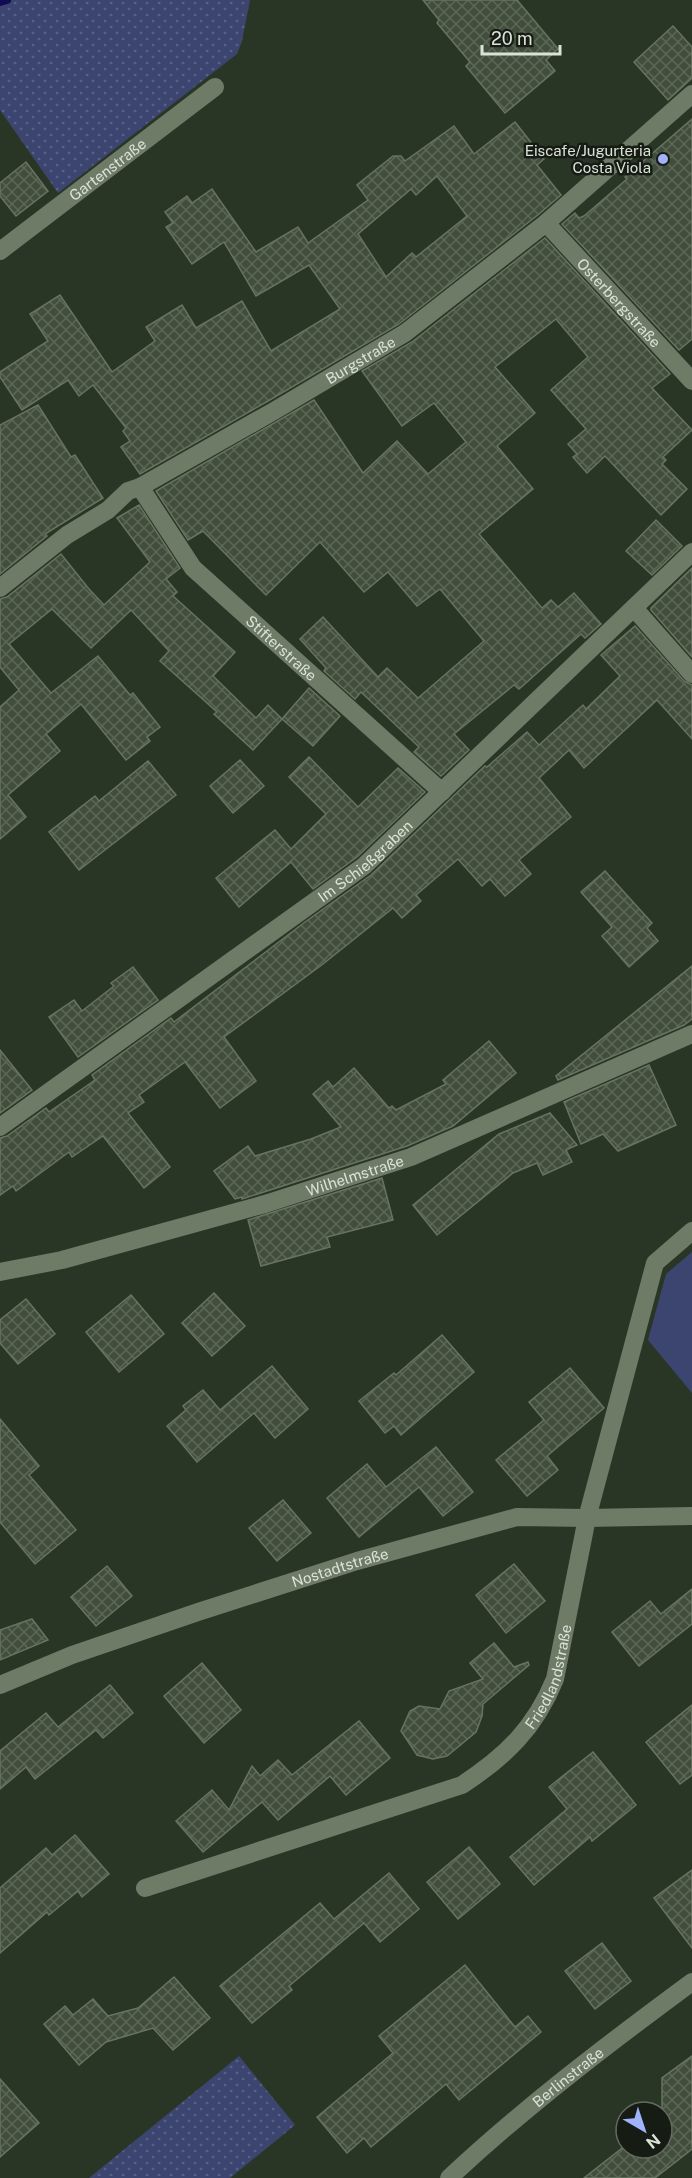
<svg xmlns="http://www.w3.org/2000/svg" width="692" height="2178" viewBox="0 0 692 2178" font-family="'Public Sans',sans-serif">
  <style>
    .grass { fill: url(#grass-dots) }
    .garden { fill: #3c4570 }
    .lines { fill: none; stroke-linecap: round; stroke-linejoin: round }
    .stream { stroke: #100c53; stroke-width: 8 }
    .building { fill: url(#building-cross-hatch); stroke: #667460; stroke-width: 1.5; fill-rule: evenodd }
    .minor { stroke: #6e7b67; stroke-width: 18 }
    .poi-dot { fill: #a1b3fd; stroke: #161c14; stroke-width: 2 }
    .labels { text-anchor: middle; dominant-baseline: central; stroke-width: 5; stroke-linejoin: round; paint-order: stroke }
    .poi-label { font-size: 15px; fill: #dbe2d7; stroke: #161c14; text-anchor: end }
    .street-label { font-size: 15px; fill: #dbe2d7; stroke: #161c14 }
  </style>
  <defs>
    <pattern id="grass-dots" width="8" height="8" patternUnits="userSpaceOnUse" patternTransform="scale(1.5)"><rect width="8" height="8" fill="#3c4570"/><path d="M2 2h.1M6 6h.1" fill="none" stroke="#586084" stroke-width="1.8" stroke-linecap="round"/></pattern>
    <pattern id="building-cross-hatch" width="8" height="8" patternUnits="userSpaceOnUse" patternTransform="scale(1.5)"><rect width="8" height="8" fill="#424e3c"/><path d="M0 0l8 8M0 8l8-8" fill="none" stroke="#5d6757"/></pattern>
  </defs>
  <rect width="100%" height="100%" fill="#2a3625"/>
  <g class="grass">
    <path d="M0,0H250L242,41L237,54L58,193L0,110Z"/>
    <path d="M239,2056L295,2125L230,2178H89Z"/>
  </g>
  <path class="garden" d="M692,1252V1393L648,1340L666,1274Z"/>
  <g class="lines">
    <path class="stream" d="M0,2L7,0"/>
  </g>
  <g class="building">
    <path d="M423,0H517L558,49L546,60L555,71L505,113L466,66L470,62L437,23L439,20Z"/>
    <path d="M673,26L692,47V78L668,100L634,62Z"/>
    <path d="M692,119V339L679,350L562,224L575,213L579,218L584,216L627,179L625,177Z"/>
    <path d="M515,122L544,159L537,165L561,195L539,214L399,324L268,401L140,474L121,447L130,441L123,431L126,428L93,385L79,396L68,380L22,410L0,377V372L48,341L30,314L60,295L112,372L155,341L146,327L182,305L196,328L242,301L271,351L340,309L309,265L256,296L224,242L192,264L166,227L173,223L165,212L187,196L192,203L212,189L256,252L298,227L308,243L368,200L357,185L393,156H401L405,161L454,126L474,154ZM437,176L467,216L416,257L412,253L386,277L358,234L411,189L416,195Z"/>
    <path d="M26,162L48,191L16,216L0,196V183Z"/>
    <path d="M545,238L670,374L652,388L692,430L663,457L666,460L662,464L687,489L661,515L605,456L587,473L573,457L577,454L568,444L586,429L551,390L588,357L556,319L495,367L535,413L497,446L533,489L479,534L542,608L551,600L558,607L574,593L601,624L585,638L581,634L519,689L514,685L454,734L469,750L441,776L414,752L419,747L361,692L355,699L324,671L326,668L300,639L323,617L378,677L387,668L418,698L484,641L440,589L417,606L388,572L364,592L320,542L266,595L203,531L188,540L156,491L314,400L363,473L397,441L428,474L466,442L434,403L402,426L362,371L412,342Z"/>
    <path d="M38,405L71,457L75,455L103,498L45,534L47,536L0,574V425Z"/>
    <path d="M139,505L180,568L166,579L177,592L173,596L235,652L213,676L256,718L268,705L282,719L253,750L214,714L217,712L160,661L169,651L131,610L91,648L52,609L9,644L51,693L98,656L130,695L133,693L160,727L147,737L150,741L126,760L81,704L46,734L60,751L8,795L26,817L0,839V707L19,690L0,667V599L7,597L61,554L89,589L104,605L150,562L117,518Z"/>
    <path d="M656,520L682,546L652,575L626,551Z"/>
    <path d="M692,568V657L651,610V608Z"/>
    <path d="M635,626L684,681L692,685V739L657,700L584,768L569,750L539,778L571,817L519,860L531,874L505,896L490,879L482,886L458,859L416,895L421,901L402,918L393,908L323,964L224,1037L256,1081L220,1108L185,1062L139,1095L144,1102L128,1113L170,1167L144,1188L103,1136L72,1157L69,1152L16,1191L13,1186L0,1195V1138L7,1136L46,1108L49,1112L95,1080L92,1075L171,1018L174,1022L305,922L371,875L485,766L487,767L527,732L539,745L583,705L586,709L620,676L601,655Z"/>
    <path d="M309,688L340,716L313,746L282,719Z"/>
    <path d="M309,757L358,807L398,768L425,792L357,857L313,889L291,862L239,907L216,878L275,830L291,849L326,814L289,777Z"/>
    <path d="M240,760L264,786L233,813L210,786Z"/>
    <path d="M148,761L176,795L79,870L49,832L95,796L99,801Z"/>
    <path d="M605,871L652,923L647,928L658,941L629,967L602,936L612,927L581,892Z"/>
    <path d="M692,966V1019L684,1025L558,1080L556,1076Z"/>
    <path d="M133,967L158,1000L78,1057L49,1017L74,1000L82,1011L114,986L111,983Z"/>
    <path d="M489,1041L516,1073L453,1126L407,1146L242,1199V1197L235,1199L214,1171L248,1146L255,1156L311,1139L341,1127L313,1094L328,1081L333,1087L354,1068L389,1108L392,1106L396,1110L446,1084L443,1080Z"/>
    <path d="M0,1050L32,1090L0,1113Z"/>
    <path d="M649,1065L676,1125L618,1151L603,1134L581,1144L564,1102Z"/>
    <path d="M550,1113L577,1145L566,1150L572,1162L543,1175L537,1163L513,1173L437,1235L413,1205L499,1134Z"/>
    <path d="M382,1178L393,1220L327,1237L330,1247L261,1266L248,1220Z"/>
    <path d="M214,1293L245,1326L212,1356L182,1323Z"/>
    <path d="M131,1295L164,1334L119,1372L86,1332Z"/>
    <path d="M26,1299L55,1334L18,1364L0,1343V1320Z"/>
    <path d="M442,1335L474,1372L401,1435L394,1426L385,1433L359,1401L394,1373L396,1375Z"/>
    <path d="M272,1366L308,1409L275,1438L254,1413L197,1462L167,1426L186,1410L183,1406L203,1390L220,1410Z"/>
    <path d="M570,1368L604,1408L547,1456L558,1470L527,1496L496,1460L544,1420L529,1402Z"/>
    <path d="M0,1419L39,1466L29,1475L76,1530L35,1564L0,1522Z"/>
    <path d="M436,1447L473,1492L443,1516L419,1487L359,1537L327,1498L367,1464L386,1487Z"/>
    <path d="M283,1500L311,1533L277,1561L249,1528Z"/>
    <path d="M514,1564L545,1601L506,1633L476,1595Z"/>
    <path d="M107,1566L132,1596L96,1626L71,1597Z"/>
    <path d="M692,1589V1624L639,1666L612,1632L650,1601L661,1614Z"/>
    <path d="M32,1619L48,1640L0,1660V1630Z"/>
    <path d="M494,1643L514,1667L528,1662L529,1665L483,1704L482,1716L476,1732L447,1756L433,1759L417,1755L401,1731L410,1711L419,1706L440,1709L449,1691L483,1679L470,1663Z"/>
    <path d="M202,1663L241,1710L204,1743L164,1696Z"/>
    <path d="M110,1685L133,1713L103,1738L96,1730L35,1779L26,1767L0,1789V1751L46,1713L58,1727Z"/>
    <path d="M692,1705V1775L680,1784L646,1742Z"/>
    <path d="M359,1721L390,1758L346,1795L330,1776L278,1820L262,1802L203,1852L176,1821L212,1790L229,1810L252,1766L260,1776L278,1760L292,1775Z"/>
    <path d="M593,1752L636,1805L592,1841L590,1837L534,1885L510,1857L567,1809L549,1787Z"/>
    <path d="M75,1835L109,1874L82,1897L78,1891L49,1915L47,1912L0,1953V1888L46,1848L52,1855Z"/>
    <path d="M469,1847L500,1884L458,1919L427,1882Z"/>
    <path d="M692,1870V1948L654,1898Z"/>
    <path d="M389,1873L419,1909L380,1942L364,1923L289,1986L292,1990L252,2023L220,1986L320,1903L334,1919Z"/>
    <path d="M602,1943L631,1981L595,2009L565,1971Z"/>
    <path d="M465,1965L515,2027L528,2016L541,2032L459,2100L446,2084L371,2147L364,2138L347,2153L317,2117L393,2053L379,2036Z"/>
    <path d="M174,1977L210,2018L173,2050L153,2028L106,2042L79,2065L44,2024L65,2006L73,2015L93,1999L108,2016L138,2008Z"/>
    <path d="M692,2056V2149L655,2178H584L626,2145V2148H662V2078Z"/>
    <path d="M0,2079L39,2123L0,2157Z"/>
  </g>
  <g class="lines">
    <g class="minor">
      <path id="s1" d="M546,223L692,381"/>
      <path id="s2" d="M0,251L215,87"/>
      <path id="s3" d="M140,487L193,568L442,792"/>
      <path id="s4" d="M0,588L67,535L108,510L128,491L140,487L274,411L405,333L546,223L692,94"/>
      <path d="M634,608L692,674"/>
      <path id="s5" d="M0,1127L364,866L692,552"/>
      <path id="s6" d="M0,1272L62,1260L265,1204L411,1157L692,1034"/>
      <path id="s7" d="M0,1685L72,1655L198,1612L357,1561L517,1517L587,1518L692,1516"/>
      <path id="s8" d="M145,1888L462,1785C506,1756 535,1728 555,1679L587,1518L655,1263L692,1231"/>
      <path id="s9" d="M449,2178C525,2107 608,2044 692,1982"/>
    </g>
  </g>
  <circle class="poi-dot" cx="663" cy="159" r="6"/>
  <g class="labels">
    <g class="poi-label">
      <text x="651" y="150">Eiscafe/Jugurteria<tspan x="651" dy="17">Costa Viola</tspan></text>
    </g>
    <g class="street-label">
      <text stroke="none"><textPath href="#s2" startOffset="135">Gartenstraße</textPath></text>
      <text stroke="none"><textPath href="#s1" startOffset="108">Osterbergstraße</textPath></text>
      <text stroke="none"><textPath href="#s4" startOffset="428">Burgstraße</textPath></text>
      <text stroke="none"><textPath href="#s3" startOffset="216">Stifterstraße</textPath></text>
      <text stroke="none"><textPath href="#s5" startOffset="452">Im Schießgraben</textPath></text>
      <text stroke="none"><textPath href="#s6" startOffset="368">Wilhelmstraße</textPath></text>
      <text stroke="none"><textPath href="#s7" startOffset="360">Nostadtstraße</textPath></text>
      <text stroke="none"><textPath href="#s8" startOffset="477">Friedlandstraße</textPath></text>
      <text stroke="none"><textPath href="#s9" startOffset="156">Berlinstraße</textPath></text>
    </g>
  </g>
  <g transform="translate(644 2130) rotate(141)"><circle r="28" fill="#161c14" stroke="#656b62" stroke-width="1.5"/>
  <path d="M0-4.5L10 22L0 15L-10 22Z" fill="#a1b3fd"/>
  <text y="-9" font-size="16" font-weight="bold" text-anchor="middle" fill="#dbe2d7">N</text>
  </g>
  <path d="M482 45v9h78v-9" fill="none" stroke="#dbe2d7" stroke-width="3"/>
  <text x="491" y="45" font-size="18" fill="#dbe2d7" stroke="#161c14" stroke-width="4.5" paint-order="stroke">20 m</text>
</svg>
